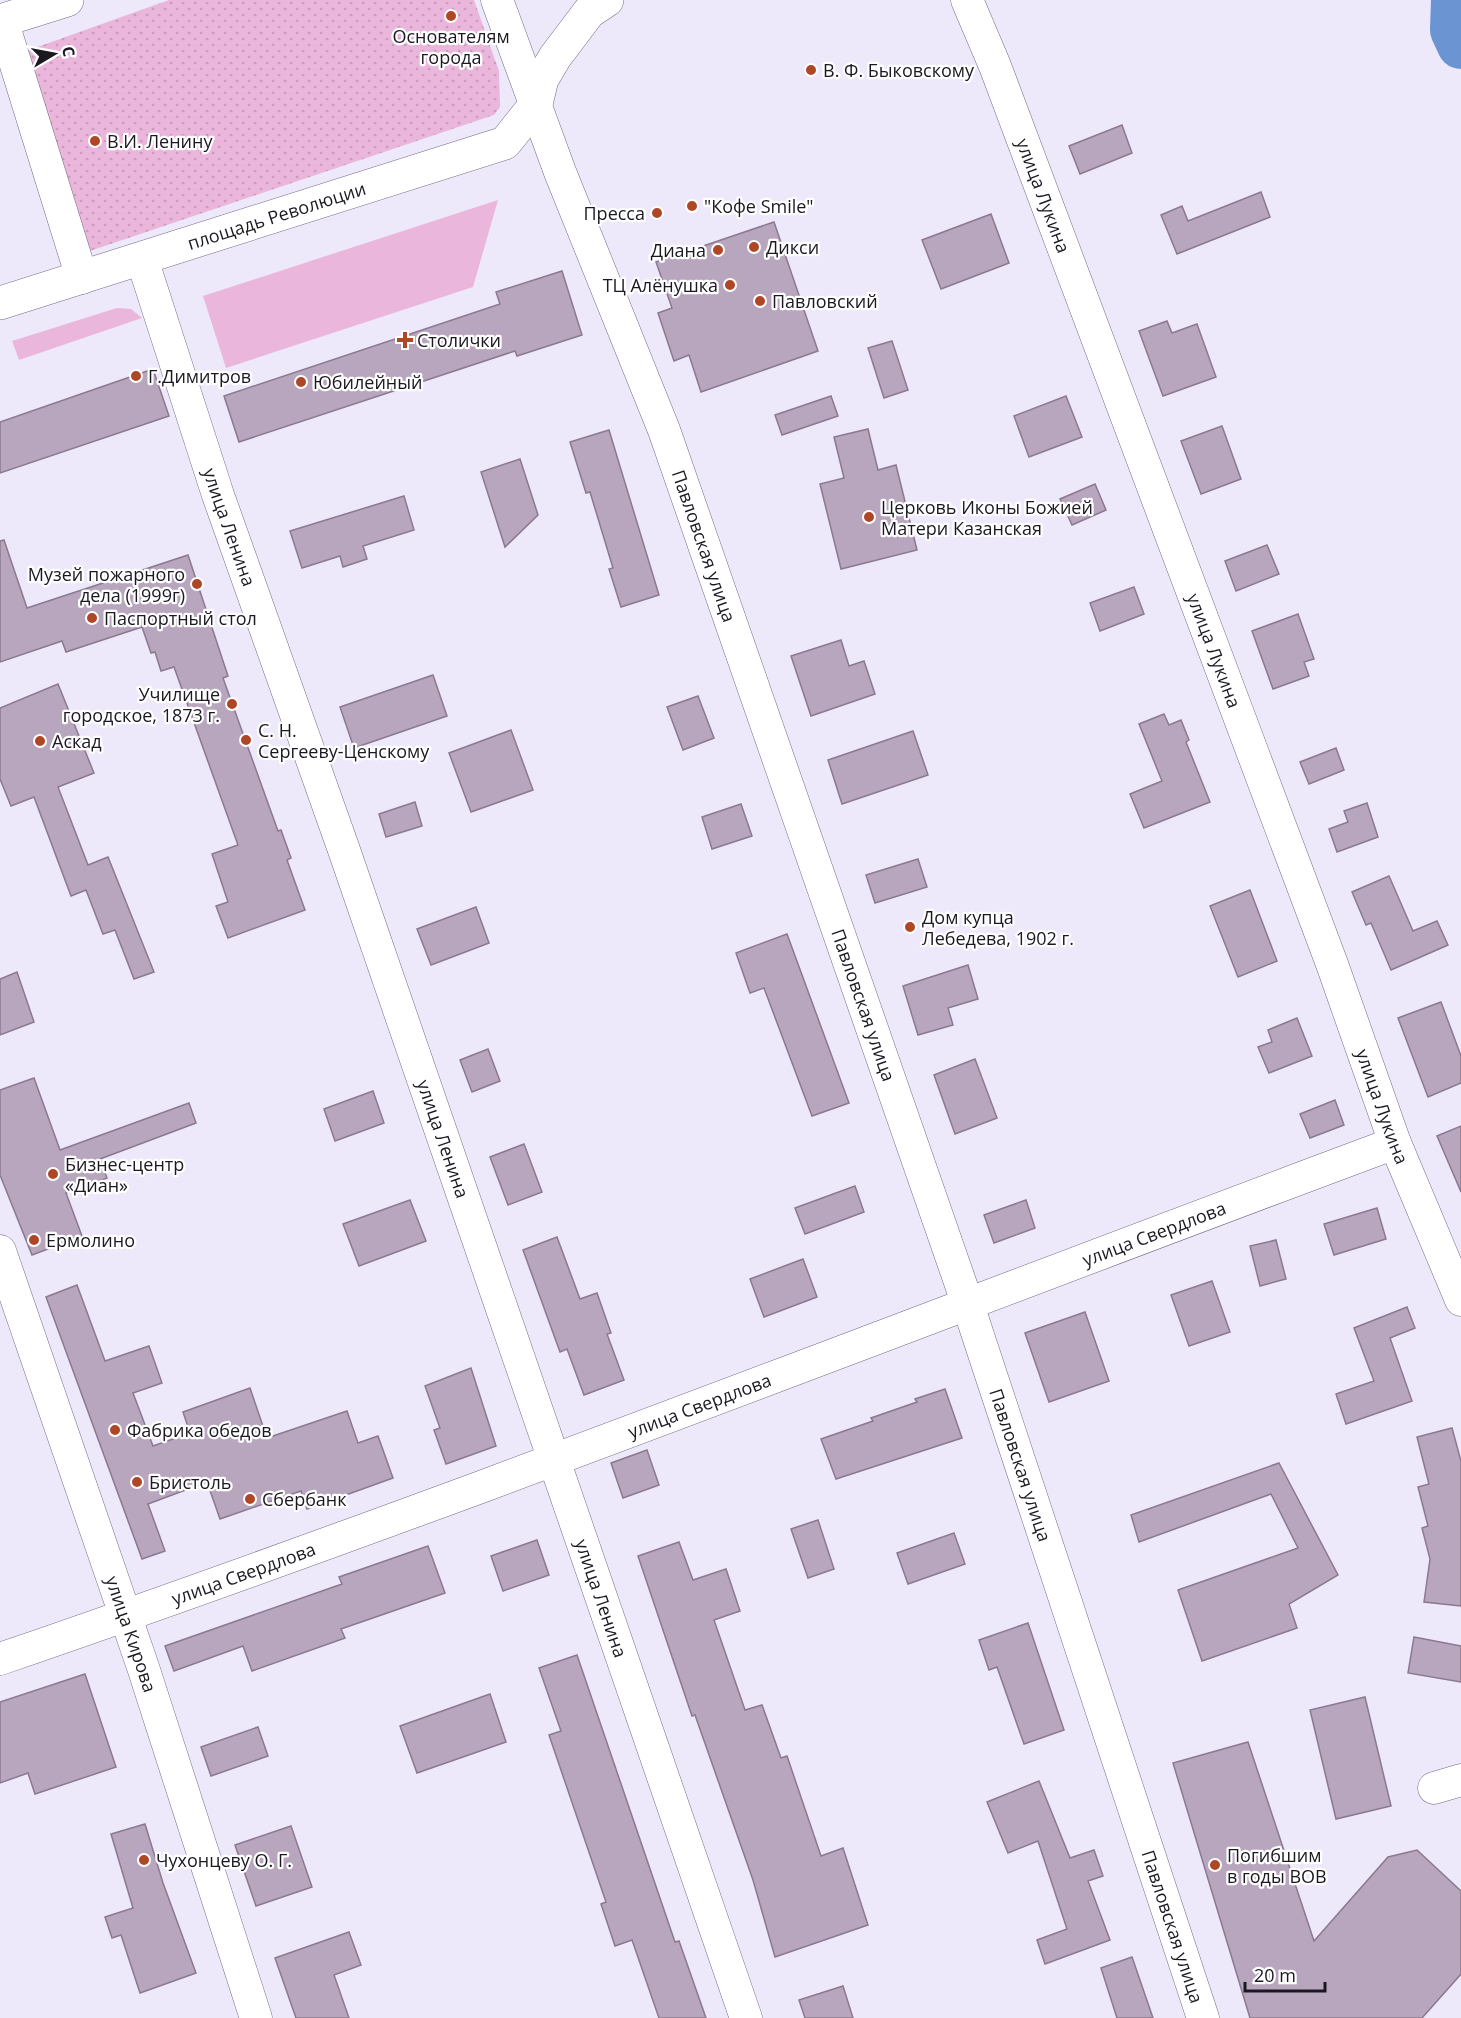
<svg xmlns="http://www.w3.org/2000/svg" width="1461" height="2018" viewBox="0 0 1461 2018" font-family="'Open Sans',sans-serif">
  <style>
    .green { fill: #ebb6db }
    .park { fill: url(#park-dots) }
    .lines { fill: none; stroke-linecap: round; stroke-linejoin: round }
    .river { stroke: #6b94d3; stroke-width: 48 }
    .building { fill: #b8a6be; stroke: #8a7990; stroke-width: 1.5 }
    .minor-casing { stroke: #736b85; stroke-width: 33 }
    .major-casing { stroke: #736b85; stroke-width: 34 }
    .minor { stroke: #fff; stroke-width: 32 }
    .major { stroke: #fff; stroke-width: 33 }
    .poi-dot { fill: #af4726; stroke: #fff; stroke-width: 2 }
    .labels { text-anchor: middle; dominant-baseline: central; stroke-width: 4.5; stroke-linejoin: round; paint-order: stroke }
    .poi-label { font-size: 18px; fill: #1b1822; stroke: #fff; text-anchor: start }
    .street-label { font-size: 18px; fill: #1b1822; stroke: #fff }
  </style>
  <defs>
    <pattern id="park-dots" width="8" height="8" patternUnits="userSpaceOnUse" patternTransform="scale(1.5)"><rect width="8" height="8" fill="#ebb6db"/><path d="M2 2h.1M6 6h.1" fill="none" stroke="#c99cbc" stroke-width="1.8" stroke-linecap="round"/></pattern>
  </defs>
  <rect width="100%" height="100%" fill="#eee9fa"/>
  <g class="green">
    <path d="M498,200L473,287L226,368L203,296Z"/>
    <path d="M117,308L131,309L142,318L19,360L12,341Z"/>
  </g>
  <path class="park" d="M169,0H474L499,71L500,107L494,115L78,255L15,55Z"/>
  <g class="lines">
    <path class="river" d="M1455,0L1454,30L1461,45"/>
  </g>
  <g class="building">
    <path d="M1122,125L1132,153L1080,174L1069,146Z"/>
    <path d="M1261,192L1270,217L1177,254L1161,215L1182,206L1188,221Z"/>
    <path d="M991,214L1009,263L941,289L922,240Z"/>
    <path d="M774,222L818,351L701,392L689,355L674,361L658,313L672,308L656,262Z"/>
    <path d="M562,271L582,335L517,356L515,351L239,442L224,396L500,304L496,292Z"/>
    <path d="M1167,321L1172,333L1197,324L1216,377L1163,396L1139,331Z"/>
    <path d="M892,341L908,390L884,398L868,348Z"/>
    <path d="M153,369L169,416L0,473V422Z"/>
    <path d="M831,396L838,416L782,435L775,415Z"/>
    <path d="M1066,396L1082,437L1029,457L1014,416Z"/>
    <path d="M1222,426L1241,479L1201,494L1181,441Z"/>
    <path d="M868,429L878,470L896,465L917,550L841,569L820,484L844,478L834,437Z"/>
    <path d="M609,430L659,595L621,607L609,569L613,568L590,492L586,493L570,442Z"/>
    <path d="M520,459L538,515L505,547L481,472Z"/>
    <path d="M1095,484L1106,510L1072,525L1060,499Z"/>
    <path d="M404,496L414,530L363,546L367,559L343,567L340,556L302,568L290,531Z"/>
    <path d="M4,540L27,608L188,555L228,676L223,678L278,831L281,830L291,858L287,860L305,910L228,938L216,906L228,902L212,854L238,845L174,667L161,671L155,652L151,653L142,627L66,652L62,641L0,662V541Z"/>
    <path d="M1267,545L1279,574L1236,591L1225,561Z"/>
    <path d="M1134,587L1144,614L1100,631L1090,603Z"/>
    <path d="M1298,614L1314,659L1304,662L1309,676L1273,689L1252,631Z"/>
    <path d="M841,640L849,666L864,661L875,694L811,716L791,656Z"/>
    <path d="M433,675L447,716L354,748L340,707Z"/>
    <path d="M58,684L94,773L58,787L88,865L108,857L154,972L134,979L115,930L103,934L86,890L71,896L34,797L11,806L0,779V708Z"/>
    <path d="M698,696L714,738L683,750L667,707Z"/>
    <path d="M1164,714L1169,725L1181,720L1189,740L1186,742L1210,802L1144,828L1130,794L1162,781L1139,724Z"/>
    <path d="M511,730L533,790L471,812L449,753Z"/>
    <path d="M913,731L928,775L842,804L828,760Z"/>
    <path d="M1336,748L1344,770L1309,784L1300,762Z"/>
    <path d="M415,802L422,826L386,837L379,814Z"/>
    <path d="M1367,803L1378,837L1337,852L1329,829L1348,822L1344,811Z"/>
    <path d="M741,804L752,836L712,849L702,817Z"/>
    <path d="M918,859L927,887L875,903L866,875Z"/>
    <path d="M1389,876L1413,931L1437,921L1448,945L1391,970L1371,923L1366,925L1352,892Z"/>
    <path d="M1250,890L1277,961L1238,977L1210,906Z"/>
    <path d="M476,907L489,943L431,965L417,929Z"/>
    <path d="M787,934L849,1103L812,1116L764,988L750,993L736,953Z"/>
    <path d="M968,965L978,999L948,1008L953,1025L918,1035L903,986Z"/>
    <path d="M17,972L34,1022L0,1035V979Z"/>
    <path d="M1441,1002L1461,1056V1083L1428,1097L1398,1018Z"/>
    <path d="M1297,1018L1312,1056L1269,1073L1258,1047L1272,1042L1268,1030Z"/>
    <path d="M488,1049L500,1081L472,1092L460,1060Z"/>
    <path d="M975,1059L997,1118L955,1134L934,1075Z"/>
    <path d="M34,1078L60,1150L189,1103L196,1123L100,1159L107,1178L66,1193L82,1236L32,1255L0,1175V1090Z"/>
    <path d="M373,1091L384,1123L335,1141L324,1109Z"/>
    <path d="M1335,1100L1344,1125L1310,1138L1300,1114Z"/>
    <path d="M1461,1126V1192L1437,1136Z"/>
    <path d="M524,1144L542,1192L508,1205L490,1157Z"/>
    <path d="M855,1186L864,1212L805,1234L795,1208Z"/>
    <path d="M410,1200L426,1241L359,1266L343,1224Z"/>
    <path d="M1026,1200L1035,1228L994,1243L984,1215Z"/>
    <path d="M1377,1208L1386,1239L1334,1255L1324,1224Z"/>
    <path d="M557,1237L580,1299L597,1293L611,1333L607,1334L624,1380L584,1395L567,1349L560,1352L523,1250Z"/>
    <path d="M1276,1240L1286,1279L1260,1286L1250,1246Z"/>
    <path d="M803,1259L817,1297L764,1317L750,1279Z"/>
    <path d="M1212,1281L1230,1332L1189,1346L1171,1295Z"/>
    <path d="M77,1285L105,1361L149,1346L162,1383L133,1393L153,1446L190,1433L183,1412L250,1388L267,1438L347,1411L358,1443L378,1436L393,1478L307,1509L301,1491L220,1519L207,1482L148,1504L165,1551L142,1559L46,1297Z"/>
    <path d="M1407,1307L1415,1328L1390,1338L1412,1401L1346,1424L1336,1394L1374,1381L1354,1328Z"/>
    <path d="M1085,1312L1109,1381L1049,1402L1025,1333Z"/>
    <path d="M471,1368L496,1446L446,1464L434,1430L440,1428L425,1386Z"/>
    <path d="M945,1389L962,1438L836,1479L821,1439L873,1421L871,1418L917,1402L915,1399Z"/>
    <path d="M1452,1428L1461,1461V1606L1424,1602L1430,1559L1422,1528L1428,1526L1418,1487L1429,1484L1417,1437Z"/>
    <path d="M647,1450L659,1485L623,1498L611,1463Z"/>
    <path d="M1279,1463L1338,1575L1289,1604L1297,1628L1202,1661L1178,1590L1298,1548L1271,1494L1139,1542L1131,1515Z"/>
    <path d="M818,1520L834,1569L808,1578L791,1529Z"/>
    <path d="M954,1533L965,1564L908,1584L897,1553Z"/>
    <path d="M537,1540L549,1575L503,1591L491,1556Z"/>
    <path d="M679,1542L693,1580L726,1569L740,1611L714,1620L745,1710L762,1705L781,1758L787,1756L821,1856L843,1848L868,1925L775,1957L753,1880L695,1715L692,1716L638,1556Z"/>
    <path d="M428,1546L445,1593L341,1629L345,1638L252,1671L243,1646L174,1671L165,1646L342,1584L339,1577Z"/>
    <path d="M1028,1623L1064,1730L1024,1744L997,1667L989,1670L979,1640Z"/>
    <path d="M1414,1637L1461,1646V1682L1408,1673Z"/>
    <path d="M577,1655L675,1942L679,1941L706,2018H659L632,1940L615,1946L601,1904L606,1902L549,1735L561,1731L539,1668Z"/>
    <path d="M85,1674L116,1767L35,1794L28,1773L0,1783V1702Z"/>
    <path d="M490,1694L506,1742L417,1773L400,1726Z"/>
    <path d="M1365,1697L1391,1806L1336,1819L1310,1710Z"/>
    <path d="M258,1727L268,1756L211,1776L201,1747Z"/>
    <path d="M1248,1742L1314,1941L1388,1857L1417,1850L1461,1891V1974L1422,2018H1250L1173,1763Z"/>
    <path d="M1039,1781L1070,1858L1094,1850L1103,1876L1088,1881L1110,1940L1045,1964L1037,1940L1067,1929L1038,1841L1008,1853L987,1802Z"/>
    <path d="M145,1824L163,1883L196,1973L140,1993L121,1935L112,1938L105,1917L133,1908L111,1834Z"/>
    <path d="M291,1826L312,1887L256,1906L235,1845Z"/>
    <path d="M349,1932L361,1965L334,1975L349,2018H296L275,1958Z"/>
    <path d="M1132,1957L1153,2018H1117L1101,1968Z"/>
    <path d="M843,1986L853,2018H805L799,2000Z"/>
  </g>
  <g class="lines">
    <g class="minor-casing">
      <g id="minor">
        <path id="s1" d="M497,0L560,172L664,430L967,1302L1203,2018"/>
        <path id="s2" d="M967,0L995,66L1332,964L1395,1143L1461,1300"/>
        <path d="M2,20L82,278"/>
        <path id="s3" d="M142,259L218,495L344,850L746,2018"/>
        <path id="s4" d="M0,1251L143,1667L256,2018"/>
        <path id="s5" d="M0,1659C469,1498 930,1316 1395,1143"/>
        <path d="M1434,1788L1461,1780"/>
      </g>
    </g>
    <g class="major-casing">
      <g id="major">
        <path d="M0,21L67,0"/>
        <path id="s6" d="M0,303L505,143L536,104L542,79L555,57L589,12L607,0"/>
      </g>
    </g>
    <use href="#minor" class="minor"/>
    <use href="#major" class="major"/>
  </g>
  <g class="poi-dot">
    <circle cx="451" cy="16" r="6"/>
    <circle cx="811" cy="70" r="6"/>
    <circle cx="95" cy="141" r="6"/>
    <circle cx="692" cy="206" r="6"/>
    <circle cx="657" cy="213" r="6"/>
    <circle cx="754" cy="247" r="6"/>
    <circle cx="718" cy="250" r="6"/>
    <circle cx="730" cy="285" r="6"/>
    <circle cx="760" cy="301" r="6"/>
    <path d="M402 331h6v6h6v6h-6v6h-6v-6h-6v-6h6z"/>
    <circle cx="136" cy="376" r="6"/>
    <circle cx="301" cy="382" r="6"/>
    <circle cx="869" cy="517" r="6"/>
    <circle cx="197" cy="584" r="6"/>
    <circle cx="92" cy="618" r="6"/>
    <circle cx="232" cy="704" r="6"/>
    <circle cx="246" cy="740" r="6"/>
    <circle cx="40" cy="741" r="6"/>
    <circle cx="910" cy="927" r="6"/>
    <circle cx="53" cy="1174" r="6"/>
    <circle cx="34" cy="1240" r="6"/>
    <circle cx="115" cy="1430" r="6"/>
    <circle cx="137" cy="1482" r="6"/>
    <circle cx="250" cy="1499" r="6"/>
    <circle cx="144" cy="1860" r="6"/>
    <circle cx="1215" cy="1865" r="6"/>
  </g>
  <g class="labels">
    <g class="poi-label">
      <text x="451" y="36" text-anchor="middle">Основателям<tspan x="451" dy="21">города</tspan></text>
      <text x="823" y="70">В. Ф. Быковскому</text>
      <text x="107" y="141">В.И. Ленину</text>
      <text x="704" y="206">"Кофе Smile"</text>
      <text x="645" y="213" text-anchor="end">Пресса</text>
      <text x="766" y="247">Дикси</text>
      <text x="706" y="250" text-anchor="end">Диана</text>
      <text x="718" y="285" text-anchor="end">ТЦ Алёнушка</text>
      <text x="772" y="301">Павловский</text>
      <text x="417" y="340">Столички</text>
      <text x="148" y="376">Г.Димитров</text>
      <text x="313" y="382">Юбилейный</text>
      <text x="881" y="507">Церковь Иконы Божией<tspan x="881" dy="21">Матери Казанская</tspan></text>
      <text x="185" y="574" text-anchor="end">Музей пожарного<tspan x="185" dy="21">дела (1999г)</tspan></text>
      <text x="104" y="618">Паспортный стол</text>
      <text x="220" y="694" text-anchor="end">Училище<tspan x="220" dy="21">городское, 1873 г.</tspan></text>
      <text x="258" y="730">С. Н.<tspan x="258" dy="21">Сергееву-Ценскому</tspan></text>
      <text x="52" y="741">Аскад</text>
      <text x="922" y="917">Дом купца<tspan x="922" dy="21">Лебедева, 1902 г.</tspan></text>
      <text x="65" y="1164">Бизнес-центр<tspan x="65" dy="21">«Диан»</tspan></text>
      <text x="46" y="1240">Ермолино</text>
      <text x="127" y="1430">Фабрика обедов</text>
      <text x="149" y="1482">Бристоль</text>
      <text x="262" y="1499">Сбербанк</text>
      <text x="1227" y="1855">Погибшим<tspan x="1227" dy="21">в годы ВОВ</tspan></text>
      <text x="156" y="1860">Чухонцеву О. Г.</text>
    </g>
    <g class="street-label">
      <text stroke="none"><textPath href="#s2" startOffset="210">улица Лукина</textPath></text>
      <text stroke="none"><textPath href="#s6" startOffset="290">площадь Революции</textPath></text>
      <text stroke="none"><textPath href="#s3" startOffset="282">улица Ленина</textPath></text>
      <text stroke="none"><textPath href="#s1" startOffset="584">Павловская улица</textPath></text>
      <text stroke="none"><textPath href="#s2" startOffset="696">улица Лукина</textPath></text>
      <text stroke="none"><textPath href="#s1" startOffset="1070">Павловская улица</textPath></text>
      <text stroke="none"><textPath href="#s2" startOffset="1182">улица Лукина</textPath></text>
      <text stroke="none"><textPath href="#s3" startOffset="930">улица Ленина</textPath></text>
      <text stroke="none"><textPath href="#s5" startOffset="1230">улица Свердлова</textPath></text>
      <text stroke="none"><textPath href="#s5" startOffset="744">улица Свердлова</textPath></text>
      <text stroke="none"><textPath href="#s1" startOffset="1556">Павловская улица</textPath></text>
      <text stroke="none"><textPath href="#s5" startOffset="258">улица Свердлова</textPath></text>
      <text stroke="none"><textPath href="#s3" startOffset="1416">улица Ленина</textPath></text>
      <text stroke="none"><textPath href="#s4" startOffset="405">улица Кирова</textPath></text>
      <text stroke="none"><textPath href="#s1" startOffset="2042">Павловская улица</textPath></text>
    </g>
  </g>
  <g transform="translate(54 54) rotate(80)" stroke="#ffffff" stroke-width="4.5" paint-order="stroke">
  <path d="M0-4.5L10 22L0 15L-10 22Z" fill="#1b1822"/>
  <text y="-9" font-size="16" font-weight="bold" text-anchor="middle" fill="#1b1822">С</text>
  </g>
  <path d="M1245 1982v9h80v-9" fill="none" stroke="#1b1822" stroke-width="3"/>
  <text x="1254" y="1982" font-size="18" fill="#1b1822" stroke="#ffffff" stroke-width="4.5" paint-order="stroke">20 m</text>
</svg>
